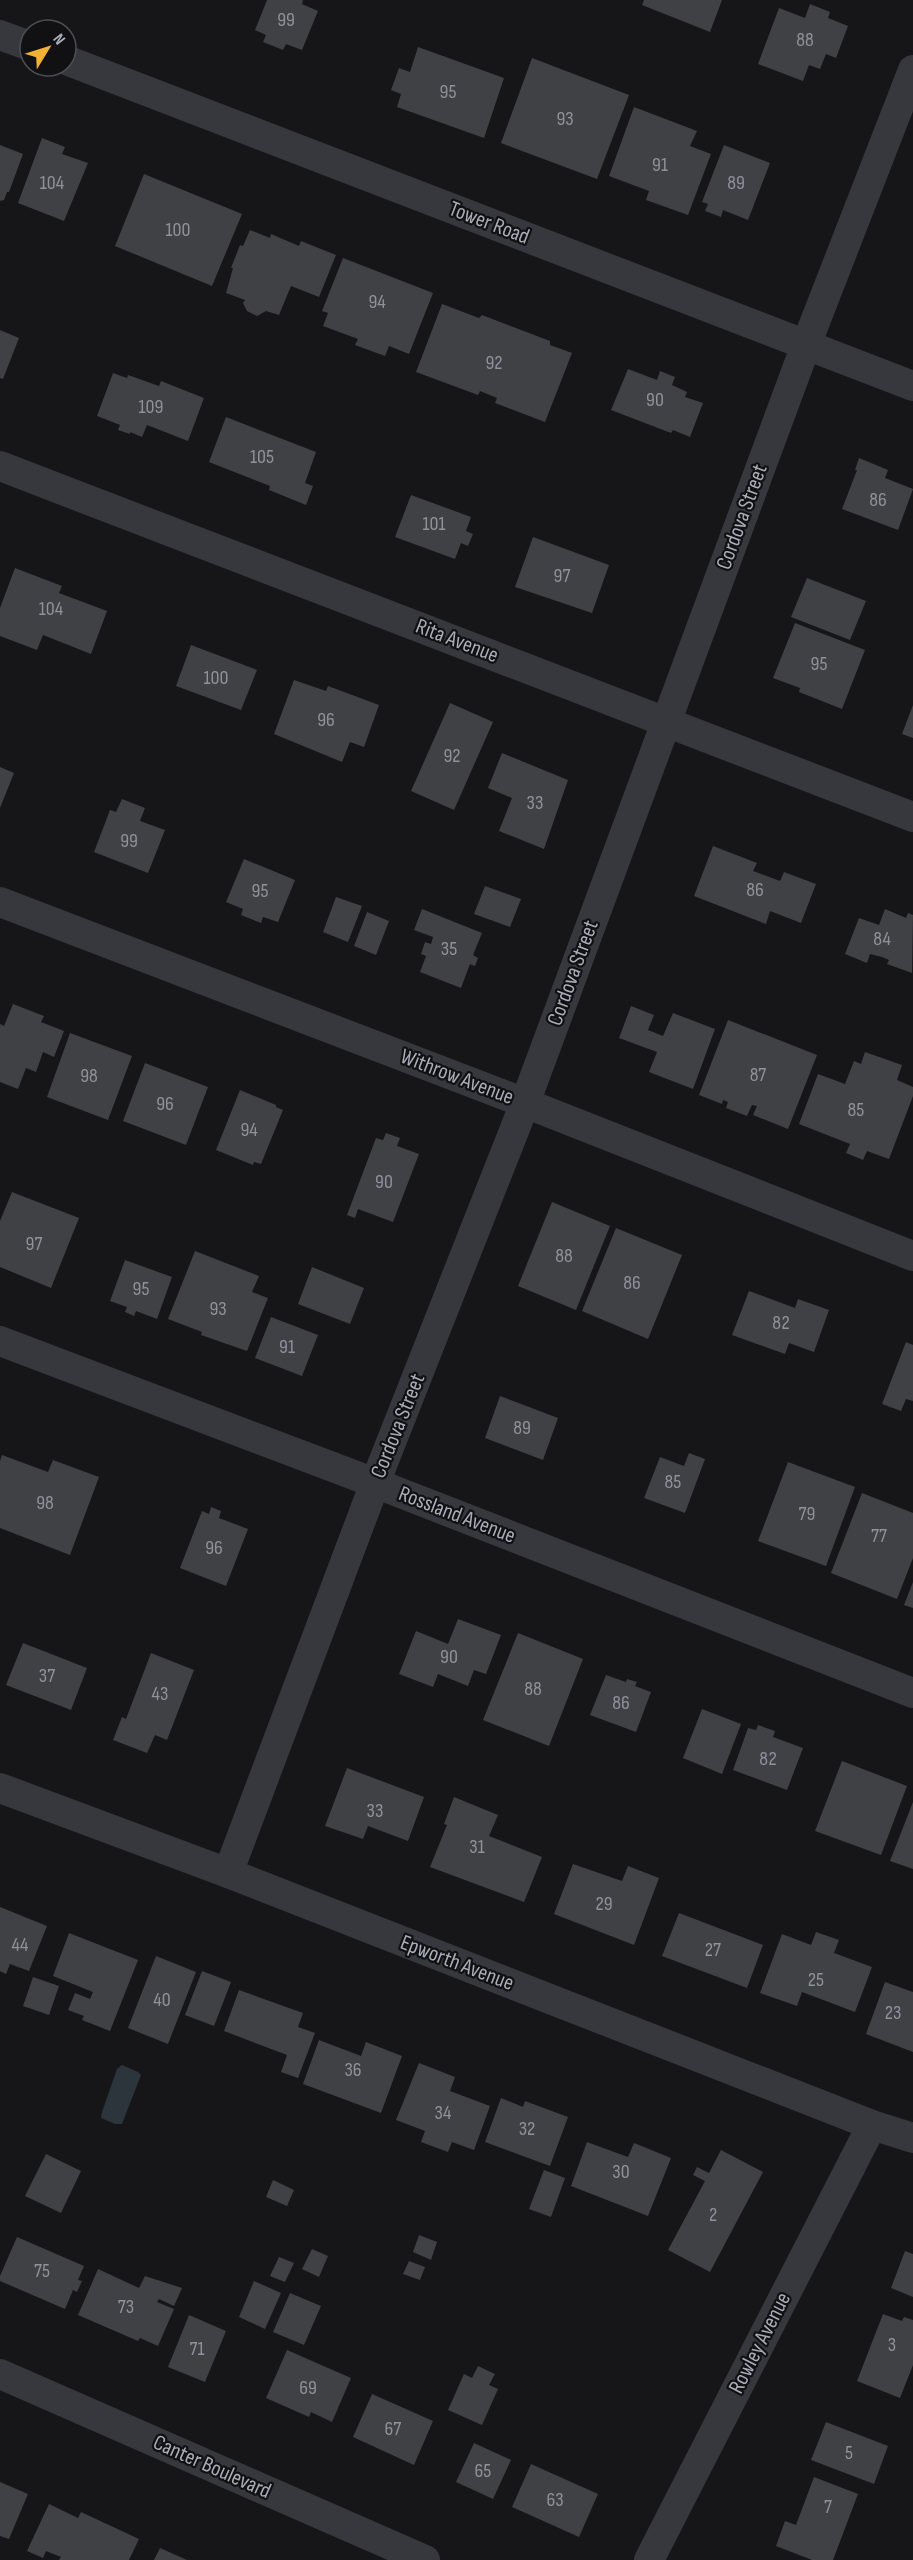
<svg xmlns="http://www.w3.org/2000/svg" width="913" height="2560" viewBox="0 0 913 2560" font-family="'Sofia Sans Condensed',sans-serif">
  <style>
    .water { fill: #2c353c }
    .building { fill: #404145 }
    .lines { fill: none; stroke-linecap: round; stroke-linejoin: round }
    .minor { stroke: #37383d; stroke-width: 30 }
    .labels { text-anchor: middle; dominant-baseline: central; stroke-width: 4.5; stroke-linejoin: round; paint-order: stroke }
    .number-label { font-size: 20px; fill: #8e929b }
    .street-label { font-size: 22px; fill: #a8adb8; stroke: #111113 }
  </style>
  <rect width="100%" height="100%" fill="#161618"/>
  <path class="water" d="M122,2065L138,2072L141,2075L122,2124H115L101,2118L102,2112L117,2069Z"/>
  <g class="building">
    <path d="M267,0H303L302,4L318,11L302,50L286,44L283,50L263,42L266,35L255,30Z"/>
    <path d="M644,0H722L710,32L642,5Z"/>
    <path d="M810,4L830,12L828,18L848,26L836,58L826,54L820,69L809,65L803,81L758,64L779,8L805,18Z"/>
    <path d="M418,47L504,78L484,138L397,107L401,94L391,90L399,68L410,72Z"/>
    <path d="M532,58L629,95L597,179L501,143Z"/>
    <path d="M634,107L697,131L690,146L711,154L688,215L646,200L649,191L609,176Z"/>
    <path d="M42,138L65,147L62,154L88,163L64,221L18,203Z"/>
    <path d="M0,145L23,154L9,192H7L4,200L0,201Z"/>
    <path d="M724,145L770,163L748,220L723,210L721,217L705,211L708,204L702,202Z"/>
    <path d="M144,174L242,214L212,286L115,246Z"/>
    <path d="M250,230L270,238L271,234L299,246L301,241L336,255L319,297L291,286L279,315L266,311L257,316L247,311L243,303L245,300L226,293L233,268H231L240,245L243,246Z"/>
    <path d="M343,258L433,293L409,354L389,346L385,356L355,345L358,339L323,326L328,313L322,311Z"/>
    <path d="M442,304L479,318L482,315L550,341V345L572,353L545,422L495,403L497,398L480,391L478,395L416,372Z"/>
    <path d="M0,330L19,338L3,379L0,378Z"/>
    <path d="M628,369L657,380L660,371L675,377L672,385L687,392L685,397L703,403L690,437L673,430L671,433L611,410Z"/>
    <path d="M113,373L127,378L128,375L159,386L161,381L204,398L188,441L147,425L142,437L130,432V434L118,430L120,425L97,416Z"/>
    <path d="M226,417L316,452L305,483L313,486L306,505L269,490L270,486L209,462Z"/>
    <path d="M859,458L888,470L885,478L913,489L898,530L842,509L857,470H855Z"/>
    <path d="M411,495L471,517L466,531L473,534L468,546L461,543L455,559L395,537Z"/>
    <path d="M533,537L609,565L592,613L515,587Z"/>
    <path d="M15,568L62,586L59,593L107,611L91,654L43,635L37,650L0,636V608Z"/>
    <path d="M807,578L866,601L850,640L791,617Z"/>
    <path d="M795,623L865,650L842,709L799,692L800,688L773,678Z"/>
    <path d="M191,645L257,670L241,710L176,686Z"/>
    <path d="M294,680L326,691L328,686L379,705L364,747L350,742L342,762L274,734Z"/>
    <path d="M450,703L493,722L454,810L411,791Z"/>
    <path d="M913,705V738L902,734Z"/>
    <path d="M502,753L568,780L544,849L499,831L512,798L488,788Z"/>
    <path d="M0,767L14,773L0,808Z"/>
    <path d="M122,799L145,808L140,821L165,830L148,873L94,852L110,810L116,812Z"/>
    <path d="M713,846L757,863L753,871L780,881L784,872L816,884L801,923L770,911L766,924L694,896Z"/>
    <path d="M244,859L295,880L278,922L263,917L261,923L241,915L243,909L226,902Z"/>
    <path d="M485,886L521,899L510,927L474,914Z"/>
    <path d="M336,897L362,906L348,942L323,932Z"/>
    <path d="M422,909L482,933L473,955L478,958L475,966L470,964L461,988L420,972L426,956L421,954L425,942L431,944L433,937L414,930Z"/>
    <path d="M885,909L906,918L908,913L913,915L912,973L887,964L889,960L882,957L870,954L867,963L845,954L859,918L879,925Z"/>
    <path d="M367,912L389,921L376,955L354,946Z"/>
    <path d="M13,1004L44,1016L41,1022L64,1031L54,1057L43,1052L36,1072L26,1068L18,1089L0,1082V1024L4,1026Z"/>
    <path d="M631,1006L654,1015L648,1030L663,1036L673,1013L715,1029L693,1089L649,1072L657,1052L619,1038Z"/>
    <path d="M728,1020L817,1055L788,1129L753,1115L757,1106L752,1105L747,1116L726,1108L728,1102L723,1100L722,1104L699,1095Z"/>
    <path d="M70,1033L132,1056L108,1120L47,1097Z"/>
    <path d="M865,1052L902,1065L897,1080L913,1087V1096L889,1159L867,1151L863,1160L846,1153L850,1144L799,1124L818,1074L845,1084L854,1061L861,1064Z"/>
    <path d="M145,1063L208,1087L186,1145L123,1121Z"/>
    <path d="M240,1090L276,1105V1107L283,1110L261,1164L254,1162L253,1165L216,1150Z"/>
    <path d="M386,1133L400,1138L397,1146L419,1154L393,1222L358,1209L355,1218L347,1215L376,1138L383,1140Z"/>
    <path d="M12,1192L79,1218L51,1288L0,1267V1221Z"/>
    <path d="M552,1202L610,1226L576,1310L518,1286Z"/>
    <path d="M616,1228L682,1255L648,1339L582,1311Z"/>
    <path d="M195,1251L259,1276L252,1292L268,1298L247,1351L201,1335L202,1332L168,1319Z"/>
    <path d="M125,1260L172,1277L157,1319L136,1311L134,1316L125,1312L127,1307L110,1301Z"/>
    <path d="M312,1267L364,1288L350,1324L298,1304Z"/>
    <path d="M749,1291L795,1308L798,1299L829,1310L814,1352L789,1343L785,1354L732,1335Z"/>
    <path d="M271,1317L318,1335L302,1376L255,1358Z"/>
    <path d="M906,1342L913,1345V1401L906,1399L901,1411L882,1404Z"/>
    <path d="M500,1396L558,1418L543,1460L485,1438Z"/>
    <path d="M689,1453L705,1459L685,1513L644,1498L660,1457L684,1466Z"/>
    <path d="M2,1455L48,1472L53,1460L99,1477L70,1555L0,1528V1461Z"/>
    <path d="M788,1462L855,1487L826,1566L758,1541Z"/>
    <path d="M862,1493L913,1513V1558L897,1599L831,1573Z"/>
    <path d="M211,1507L221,1511L219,1518L248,1529L226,1586L180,1568L202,1511L209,1514Z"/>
    <path d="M913,1582V1608L904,1605Z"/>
    <path d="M458,1619L501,1635L486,1674L474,1670L468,1686L438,1674L433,1687L399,1674L416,1631L448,1644Z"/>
    <path d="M518,1633L583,1659L549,1746L483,1720Z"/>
    <path d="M23,1643L87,1668L71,1710L6,1685Z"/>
    <path d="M151,1653L194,1670L167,1740L155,1735L147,1753L113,1740L122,1717L126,1719Z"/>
    <path d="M606,1675L626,1682L627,1679L637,1682L635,1686L651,1692L636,1732L590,1715Z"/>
    <path d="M702,1709L741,1724L722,1774L683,1758Z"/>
    <path d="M758,1725L775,1731L773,1737L803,1748L787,1790L733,1770L748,1728L756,1730Z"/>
    <path d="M842,1761L907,1786L881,1855L815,1831Z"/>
    <path d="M347,1768L424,1797L408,1841L368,1826L363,1839L325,1826Z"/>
    <path d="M454,1797L498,1815L489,1836L542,1857L524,1902L430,1867L447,1825L444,1824Z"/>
    <path d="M913,1802V1869L890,1861Z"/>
    <path d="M573,1864L622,1881L628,1866L659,1878L634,1945L554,1914Z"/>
    <path d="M0,1907L47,1926L29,1971L10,1964L6,1974L0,1971Z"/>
    <path d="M679,1913L763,1945L747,1988L662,1956Z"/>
    <path d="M816,1932L839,1940L834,1953L872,1967L855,2012L802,1992L797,2006L760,1993L782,1934L811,1945Z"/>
    <path d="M69,1933L138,1960L110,2031L82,2020L84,2016L68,2010L75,1993L90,1999L93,1992L53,1976Z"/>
    <path d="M156,1956L196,1972L168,2044L128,2028Z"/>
    <path d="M202,1971L231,1982L214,2026L185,2015Z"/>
    <path d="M33,1977L59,1986L49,2015L23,2006Z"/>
    <path d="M885,1982L913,1992V2052L866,2034Z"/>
    <path d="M239,1990L303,2013L298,2027L315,2033L298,2078L281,2072L287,2055L224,2031Z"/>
    <path d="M319,2040L361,2056L366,2042L402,2056L381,2113L303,2084Z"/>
    <path d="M419,2063L455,2077L450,2091L490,2106L474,2150L452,2142L448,2152L421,2142L425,2131L396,2120Z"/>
    <path d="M501,2098L523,2107L525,2101L568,2117L550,2166L485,2142Z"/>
    <path d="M587,2142L628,2157L634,2143L671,2158L648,2216L571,2186Z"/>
    <path d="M721,2150L763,2172L710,2272L668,2250L705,2181L693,2175L697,2167L709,2173Z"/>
    <path d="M46,2154L81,2171L61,2213L25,2196Z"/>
    <path d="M544,2170L565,2178L551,2217L529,2209Z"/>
    <path d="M273,2180L294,2190L287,2206L266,2197Z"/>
    <path d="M419,2235L437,2242L431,2260L413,2252Z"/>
    <path d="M17,2237L84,2266L78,2280L82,2281L77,2292L73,2290L65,2309L0,2281V2276Z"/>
    <path d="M312,2249L328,2256L319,2277L302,2269Z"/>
    <path d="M905,2251L913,2254V2297L891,2288Z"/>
    <path d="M279,2257L294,2263L285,2282L270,2276Z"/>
    <path d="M409,2261L425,2267L420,2280L403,2274Z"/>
    <path d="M98,2269L139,2288L145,2276L182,2288L174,2306L159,2299L157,2302L174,2309L158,2346L140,2338L138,2341L78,2315Z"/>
    <path d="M254,2281L281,2293L265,2329L239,2317Z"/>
    <path d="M290,2293L321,2306L304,2345L273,2332Z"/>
    <path d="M883,2314L902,2321L904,2317L913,2320V2365L900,2398L857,2381Z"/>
    <path d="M189,2315L226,2331L205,2382L168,2367Z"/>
    <path d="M287,2350L351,2378L332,2422L311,2412L309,2417L266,2398Z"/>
    <path d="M478,2366L495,2374L489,2385L498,2389L482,2425L448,2410L464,2374L472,2378Z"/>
    <path d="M372,2394L433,2421L414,2465L353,2437Z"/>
    <path d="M826,2422L888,2446L874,2484L811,2460Z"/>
    <path d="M474,2443L511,2460L493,2499L456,2482Z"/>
    <path d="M531,2464L598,2494L579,2537L512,2507Z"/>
    <path d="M814,2477L858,2494L833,2560H812L776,2546L785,2521L796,2525Z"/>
    <path d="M0,2482L28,2494L9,2539L0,2536Z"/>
    <path d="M49,2504L78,2518L81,2512L139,2539L129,2560H59L61,2557L46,2551L43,2558L27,2551Z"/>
    <path d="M160,2548L187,2560H154Z"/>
  </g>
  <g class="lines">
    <g class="minor">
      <path d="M0,35L30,46"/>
      <path d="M66,60L913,386"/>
      <path d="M0,466L913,817"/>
      <path d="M0,902L525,1103L913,1256"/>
      <path d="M0,1341L375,1483L913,1693"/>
      <path d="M0,1788L228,1873L872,2125L913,2138"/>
      <path d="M228,1873L375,1483L525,1103L806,345L913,70"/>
      <path d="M0,2374L425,2560"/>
      <path d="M649,2560L872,2125"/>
    </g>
  </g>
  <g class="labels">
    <g class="number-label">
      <text x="286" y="20">99</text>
      <text x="805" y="40">88</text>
      <text x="448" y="92">95</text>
      <text x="565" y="119">93</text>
      <text x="660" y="165">91</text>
      <text x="52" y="183">104</text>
      <text x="736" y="183">89</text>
      <text x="178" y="230">100</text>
      <text x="377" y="302">94</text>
      <text x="494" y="363">92</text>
      <text x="655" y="400">90</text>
      <text x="151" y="407">109</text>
      <text x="262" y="457">105</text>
      <text x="878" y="500">86</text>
      <text x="434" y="524">101</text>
      <text x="562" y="576">97</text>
      <text x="51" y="609">104</text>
      <text x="819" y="664">95</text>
      <text x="216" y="678">100</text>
      <text x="326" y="720">96</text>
      <text x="452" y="756">92</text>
      <text x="535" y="803">33</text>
      <text x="129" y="841">99</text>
      <text x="755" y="890">86</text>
      <text x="260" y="891">95</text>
      <text x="882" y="939">84</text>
      <text x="449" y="949">35</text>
      <text x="758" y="1075">87</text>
      <text x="89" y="1076">98</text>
      <text x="165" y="1104">96</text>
      <text x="856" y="1110">85</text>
      <text x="249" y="1130">94</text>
      <text x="384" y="1182">90</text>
      <text x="34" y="1244">97</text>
      <text x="564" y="1256">88</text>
      <text x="632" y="1283">86</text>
      <text x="141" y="1289">95</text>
      <text x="218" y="1309">93</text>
      <text x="781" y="1323">82</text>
      <text x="287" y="1347">91</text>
      <text x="522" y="1428">89</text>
      <text x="673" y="1482">85</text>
      <text x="45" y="1503">98</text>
      <text x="807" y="1514">79</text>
      <text x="879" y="1536">77</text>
      <text x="214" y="1548">96</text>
      <text x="449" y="1657">90</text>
      <text x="47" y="1676">37</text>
      <text x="533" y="1689">88</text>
      <text x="160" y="1694">43</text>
      <text x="621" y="1703">86</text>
      <text x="768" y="1759">82</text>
      <text x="375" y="1811">33</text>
      <text x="477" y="1847">31</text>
      <text x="604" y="1904">29</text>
      <text x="20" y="1945">44</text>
      <text x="713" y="1950">27</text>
      <text x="816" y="1980">25</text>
      <text x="162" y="2000">40</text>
      <text x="893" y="2013">23</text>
      <text x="353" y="2070">36</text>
      <text x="443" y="2113">34</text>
      <text x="527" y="2129">32</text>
      <text x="621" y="2172">30</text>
      <text x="713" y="2215">2</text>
      <text x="42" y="2271">75</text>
      <text x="126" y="2307">73</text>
      <text x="892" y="2345">3</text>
      <text x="197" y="2349">71</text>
      <text x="308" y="2388">69</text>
      <text x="393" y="2429">67</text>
      <text x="849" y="2453">5</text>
      <text x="483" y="2471">65</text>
      <text x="555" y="2500">63</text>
      <text x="828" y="2507">7</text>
    </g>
    <g class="street-label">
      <text transform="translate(489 223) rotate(21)">Tower Road</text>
      <text transform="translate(742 517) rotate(-70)">Cordova Street</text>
      <text transform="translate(457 641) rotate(21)">Rita Avenue</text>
      <text transform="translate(573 973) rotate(-70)">Cordova Street</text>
      <text transform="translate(457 1077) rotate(21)">Withrow Avenue</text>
      <text transform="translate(398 1426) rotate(-68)">Cordova Street</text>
      <text transform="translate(457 1515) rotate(21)">Rossland Avenue</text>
      <text transform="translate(457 1963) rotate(21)">Epworth Avenue</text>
      <text transform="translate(760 2343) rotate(-63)">Rowley Avenue</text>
      <text transform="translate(212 2467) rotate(24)">Canter Boulevard</text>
    </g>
  </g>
  <g transform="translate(48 48) rotate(52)"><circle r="28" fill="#111113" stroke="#4d4f55" stroke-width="1.5"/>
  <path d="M0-4.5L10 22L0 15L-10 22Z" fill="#f2b134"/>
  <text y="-9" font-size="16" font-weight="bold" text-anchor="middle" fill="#a8adb8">N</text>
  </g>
</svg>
